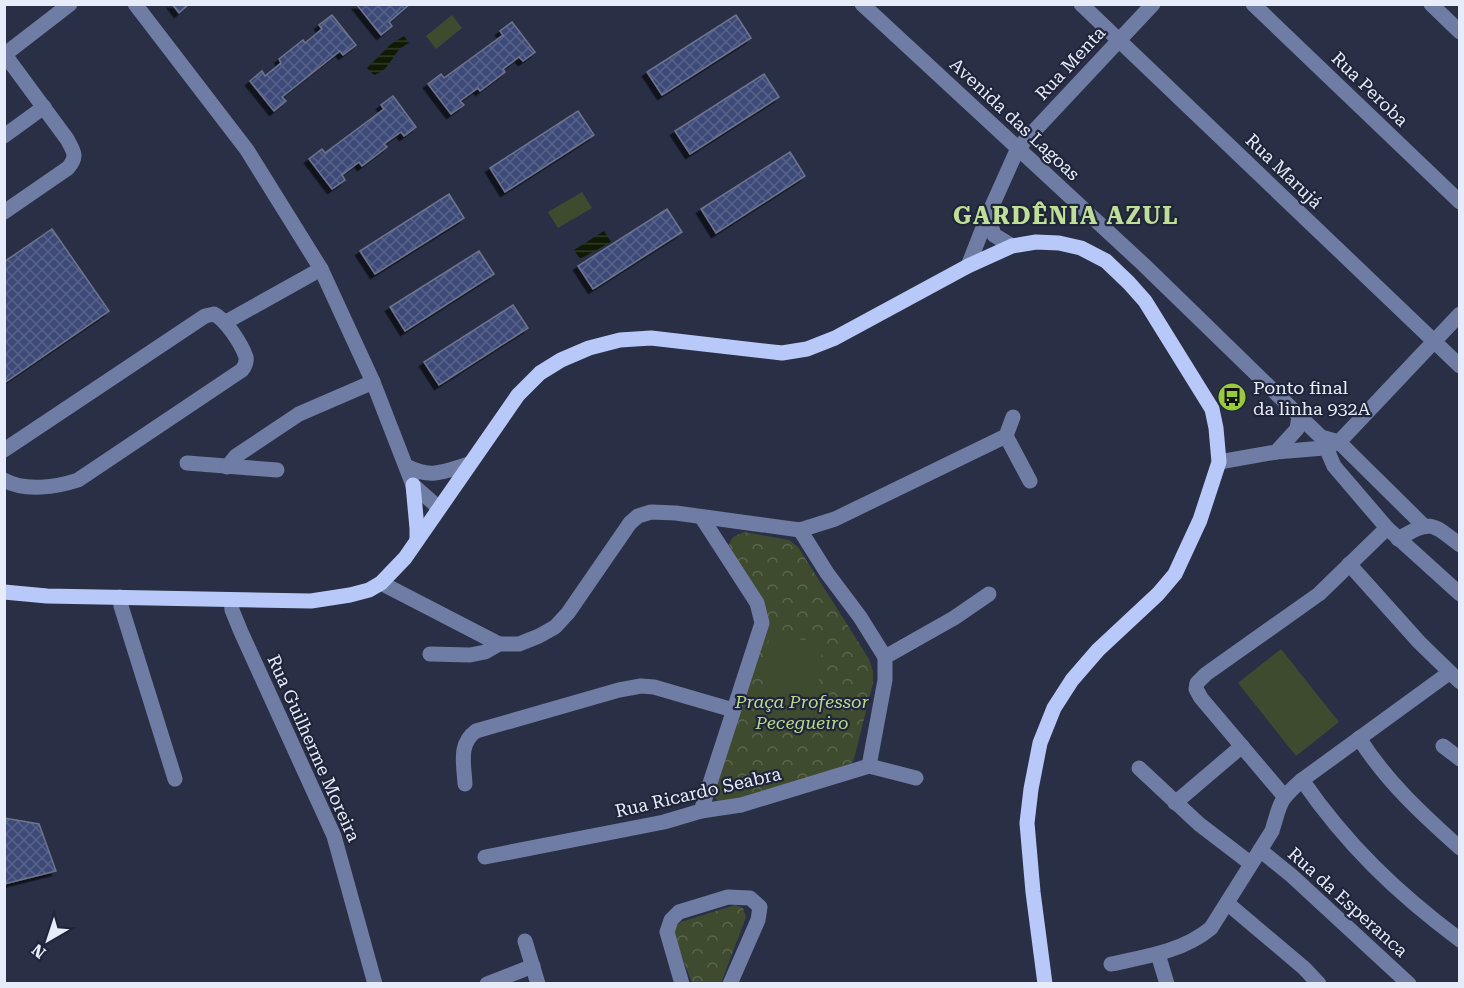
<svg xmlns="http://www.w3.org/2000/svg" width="1464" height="988" viewBox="0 0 1464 988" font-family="'Roboto Serif',serif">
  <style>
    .park { fill: url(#park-crowns) }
    .pitch { fill: #3f4b2f }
    .water { fill: url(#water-rules) }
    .building { fill: url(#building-cross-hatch); stroke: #6d758e; stroke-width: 1.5; filter: url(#shadow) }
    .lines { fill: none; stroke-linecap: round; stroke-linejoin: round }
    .minor { stroke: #6f7ca3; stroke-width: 15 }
    .major { stroke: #b8c9f9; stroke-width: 15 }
    .labels { text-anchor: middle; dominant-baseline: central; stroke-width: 4.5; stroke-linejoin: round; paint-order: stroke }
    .street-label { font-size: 18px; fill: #e7ecfa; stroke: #20263a }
    .poi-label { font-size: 18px; fill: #e7ecfa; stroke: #20263a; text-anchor: start }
    .park-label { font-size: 18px; font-style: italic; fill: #b8d88c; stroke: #20263a }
    .district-label { font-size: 24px; font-weight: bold; letter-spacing: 1.5px; fill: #bfde96; stroke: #20263a }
  </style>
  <defs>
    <pattern id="park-crowns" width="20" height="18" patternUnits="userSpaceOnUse" patternTransform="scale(1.5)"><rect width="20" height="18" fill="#3f4b2f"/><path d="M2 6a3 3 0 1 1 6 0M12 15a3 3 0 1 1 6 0" fill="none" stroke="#5b654e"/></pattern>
    <pattern id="water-rules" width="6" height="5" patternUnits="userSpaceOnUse" patternTransform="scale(1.5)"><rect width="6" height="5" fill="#101902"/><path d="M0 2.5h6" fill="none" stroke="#333b28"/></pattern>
    <pattern id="building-cross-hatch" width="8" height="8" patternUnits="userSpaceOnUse" patternTransform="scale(1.5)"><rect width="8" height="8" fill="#3d4a77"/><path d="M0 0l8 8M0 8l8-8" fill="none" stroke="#59648b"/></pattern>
    <filter id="shadow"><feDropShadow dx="-4.5" dy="4.5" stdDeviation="0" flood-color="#0009"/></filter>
  </defs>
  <rect width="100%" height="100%" fill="#293045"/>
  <g class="park">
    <path d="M744,532L789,540L798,547L869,659L873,671V683L854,759L849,767L720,803L714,797L713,791L766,621L728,546L733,537Z"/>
    <path d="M735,905L743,908L746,917L721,983H692L674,936L675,927L681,922Z"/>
  </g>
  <g class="pitch">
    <path d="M452,15L462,28L436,49L426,36Z"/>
    <path d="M582,192L592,208L558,228L548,212Z"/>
    <path d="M769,636L823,642L813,733L760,727Z"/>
    <path d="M1281,649L1339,722L1296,756L1238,683Z"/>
  </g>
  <g class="water">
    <path d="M404,36L409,43C390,52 393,69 374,75L367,68L391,44Z"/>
    <path d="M604,231L611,242L580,259L574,250Z"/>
  </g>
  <g class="building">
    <path d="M172,4H189L179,13Z"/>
    <path d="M410,4L389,22L392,26L381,35L357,5Z"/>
    <path d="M332,15L356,45L343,55L340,51L282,97L286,101L274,111L250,81L262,71L265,76L281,63L279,59L303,40L305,43L322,29L319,25Z"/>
    <path d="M736,15L751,38L662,95L647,72Z"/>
    <path d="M512,22L535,52L523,61L519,57L503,69L505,72L480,91L478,88L460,101L464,105L451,114L428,84L441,74L444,78L503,35L500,31Z"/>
    <path d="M764,74L779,97L690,154L675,131Z"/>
    <path d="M393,96L416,127L404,136L401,132L384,144L387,147L362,166L359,162L342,175L345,180L332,189L309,159L322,149L325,153L384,109L381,105Z"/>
    <path d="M578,111L594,135L505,192L490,168Z"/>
    <path d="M790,152L805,176L716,233L701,209Z"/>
    <path d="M449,194L464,218L375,274L360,251Z"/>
    <path d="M667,209L682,232L593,289L578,266Z"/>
    <path d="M52,229L109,311L4,383V262Z"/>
    <path d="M479,251L494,274L405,331L390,307Z"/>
    <path d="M513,305L528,328L439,385L424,362Z"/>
    <path d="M4,818L39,824L56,871L4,884Z"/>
  </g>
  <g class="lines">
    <g class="minor">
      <path d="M135,4L247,150L321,269L373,382L413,485L439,508"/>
      <path d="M862,4L1144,265L1321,437L1339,442L1423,525"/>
      <path d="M1081,4L1460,366"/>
      <path d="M1253,4L1460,202"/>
      <path d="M1431,4L1460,32"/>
      <path d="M4,55L70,4"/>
      <path d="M4,136L44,107"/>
      <path d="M4,212L68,168C78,156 74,152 67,139L5,55"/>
      <path d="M988,215L994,235L1012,246"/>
      <path d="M968,266L988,215L1018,148L1153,4"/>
      <path d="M226,322L321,269"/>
      <path d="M1013,417L1006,436L1030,481"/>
      <path d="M1322,438L1334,466L1387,528L1460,594"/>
      <path d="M4,450L205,316L214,314C226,320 241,343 246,357C247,362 245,366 242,370L78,480C57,487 25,492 4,480"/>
      <path d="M1276,452L1324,448L1339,442L1460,314"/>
      <path d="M1219,462L1276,452L1297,429L1299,416"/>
      <path d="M187,463L277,470"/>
      <path d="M406,466C431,479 443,472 469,464"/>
      <path d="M227,467L236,456L299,414L373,382"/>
      <path d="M800,530L827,573L860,617L885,657V680L869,766"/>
      <path d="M1398,539C1430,521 1430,521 1460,545"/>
      <path d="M1349,564L1419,642L1460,682"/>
      <path d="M381,583L499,644"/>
      <path d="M120,597L121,606L175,779"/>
      <path d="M231,600L232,610L241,632L334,836L375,984"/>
      <path d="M430,654L470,655L485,652L499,644H519L539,636L555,627L568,613L630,523L638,516L651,512L676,513L800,530L835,519L1006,436"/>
      <path d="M885,657L954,618L989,594"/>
      <path d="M1359,738C1386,781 1422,814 1460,848"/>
      <path d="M1443,746L1460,759"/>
      <path d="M1139,768L1199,824L1250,863"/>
      <path d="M1302,780C1347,845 1396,892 1460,940"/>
      <path d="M465,784C464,764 458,744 476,731L619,690L641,686L654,687L733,710"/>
      <path d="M1284,796L1201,698L1196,689L1197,683L1206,674L1319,594L1387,528"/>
      <path d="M1175,803L1242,746"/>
      <path d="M701,811L762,623L757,603L702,518"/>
      <path d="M1260,850L1292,876L1409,984"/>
      <path d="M485,857L664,822L701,811L741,805L869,766L916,778"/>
      <path d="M1227,903L1304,968L1319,984"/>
      <path d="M525,941L538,984"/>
      <path d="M1158,954L1167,984"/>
      <path d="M1111,964C1145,957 1184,951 1211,928L1272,831C1281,802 1278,801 1302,780L1449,673"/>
      <path d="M487,984L533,966"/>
      <path d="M682,984L667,932L671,920L679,912L728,897L750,898L760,907L758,920L730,984"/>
    </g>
    <g class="major">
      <path d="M413,485L417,528V540"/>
      <path d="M4,592L47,596L311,601L350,595L369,590L381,583L405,558L518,395L540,373L561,360L589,348L620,340L651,338L782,353L807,349L835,338L968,266L1012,246L1036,242L1059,243L1081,248L1106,261L1129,283L1145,301L1212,409L1216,428L1219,462L1200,520L1175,574L1158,594L1098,650L1072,680L1054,708L1040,743L1031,789L1027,823L1033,892L1045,984"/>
    </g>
  </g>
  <defs>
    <g id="bus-disc" transform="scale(1.5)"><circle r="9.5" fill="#98cb37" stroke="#20263a"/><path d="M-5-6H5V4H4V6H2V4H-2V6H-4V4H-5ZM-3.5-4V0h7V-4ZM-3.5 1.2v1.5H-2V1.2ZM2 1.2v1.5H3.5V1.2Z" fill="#111"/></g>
  </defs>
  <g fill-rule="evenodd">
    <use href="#bus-disc" x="1232" y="397"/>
  </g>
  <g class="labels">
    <g class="street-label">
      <text transform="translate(1070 63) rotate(-47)">Rua Menta</text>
      <text transform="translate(1370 89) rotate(44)">Rua Peroba</text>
      <text transform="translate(1015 119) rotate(43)">Avenida das Lagoas</text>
      <text transform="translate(1284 171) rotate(44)">Rua Marujá</text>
      <text transform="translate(314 748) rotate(66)">Rua Guilherme Moreira</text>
      <text transform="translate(698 792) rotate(-13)">Rua Ricardo Seabra</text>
      <text transform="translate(1348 902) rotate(42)">Rua da Esperanca</text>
    </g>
    <g class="poi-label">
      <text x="1253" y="387">Ponto final<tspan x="1253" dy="21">da linha 932A</tspan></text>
    </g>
    <g class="park-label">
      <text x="802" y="701">Praça Professor<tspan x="802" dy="21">Pecegueiro</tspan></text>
    </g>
    <g class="district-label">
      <text x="1066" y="216">GARDÊNIA AZUL</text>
    </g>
  </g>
  <rect width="1464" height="988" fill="none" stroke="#e7ecfa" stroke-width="12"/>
  <g transform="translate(48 940) rotate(219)" stroke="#20263a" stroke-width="4.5" paint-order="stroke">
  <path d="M0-4.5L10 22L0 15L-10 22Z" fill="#e7ecfa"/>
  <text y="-9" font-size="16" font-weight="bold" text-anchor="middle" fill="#e7ecfa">N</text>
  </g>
</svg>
